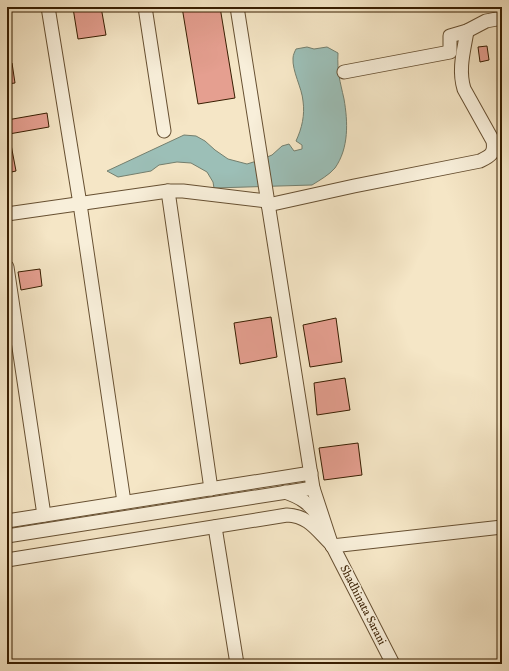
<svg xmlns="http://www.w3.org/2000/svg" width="509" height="671" viewBox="0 0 509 671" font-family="'IM FELL English',serif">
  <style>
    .water { fill: #9cbfb7; stroke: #747f6e }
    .building { fill: #e59f90; stroke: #381e01 }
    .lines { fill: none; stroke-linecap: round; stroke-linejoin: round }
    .minor-casing { stroke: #675032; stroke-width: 15 }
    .minor { stroke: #f8efda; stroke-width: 13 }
    .labels { text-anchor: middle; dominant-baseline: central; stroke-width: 3; stroke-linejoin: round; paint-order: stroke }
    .street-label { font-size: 12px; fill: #381e01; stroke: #f8efda }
  </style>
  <rect width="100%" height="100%" fill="#f5e6c6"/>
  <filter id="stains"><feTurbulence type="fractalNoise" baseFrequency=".005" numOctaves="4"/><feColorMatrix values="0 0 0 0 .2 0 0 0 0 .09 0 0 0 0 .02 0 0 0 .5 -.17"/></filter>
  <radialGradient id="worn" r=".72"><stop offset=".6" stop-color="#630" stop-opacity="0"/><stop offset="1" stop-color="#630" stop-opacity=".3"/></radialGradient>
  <path class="water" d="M307,47L314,49L327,47L338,53C337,72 340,81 344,99C348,122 349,148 335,168C329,175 320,180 312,185L214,188L213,182L207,172L191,163L177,162L159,165L151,171L118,177L107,171L184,135L196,136L205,141L215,150L228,159L247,164L260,160L272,155L282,146L289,144L294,151L302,149V145L296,141C302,128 305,115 303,101C302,88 292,71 293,58C293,55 295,51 296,49Z"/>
  <g class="building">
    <path d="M78,7H101L106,35L78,39L73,8Z"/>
    <path d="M182,7H220L235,98L198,104Z"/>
    <path d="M487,46L489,60L480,62L478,47Z"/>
    <path d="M12,63L15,83L7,84V64Z"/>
    <path d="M47,113L49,127L9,134L16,171L7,173V120Z"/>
    <path d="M40,269L42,286L21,290L18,272Z"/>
    <path d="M271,317L277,357L240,364L234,323Z"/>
    <path d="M336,318L342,362L310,367L303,325Z"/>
    <path d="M345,378L350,410L317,415L314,383Z"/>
    <path d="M358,443L362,475L324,480L319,448Z"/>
  </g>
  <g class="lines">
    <g class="minor-casing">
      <g id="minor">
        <path d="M48,7L80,204L124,502"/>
        <path d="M145,7L164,131"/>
        <path d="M237,7L313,488L332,546"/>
        <path d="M344,72L450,52V36L467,31L486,21L502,18"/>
        <path d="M168,191L211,489"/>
        <path d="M268,205L354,186L480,161C490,156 495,154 493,141L464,89C458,69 464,50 467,31"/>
        <path d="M7,214L168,191H183L267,201"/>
        <path d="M7,267L44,515"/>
        <path d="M285,492C300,497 311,504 319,518"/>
        <path d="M7,521L311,473"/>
        <path d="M215,527L237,664"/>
        <path d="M7,536L313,488"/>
        <path d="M329,539L393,664"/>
        <path d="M332,546L502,527"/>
        <path d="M7,560L287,515C308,516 316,529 330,543"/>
      </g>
    </g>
    <use href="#minor" class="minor"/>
  </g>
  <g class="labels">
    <g class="street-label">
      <text transform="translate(363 605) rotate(63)">Shadhinata Sarani</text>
    </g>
  </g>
  <rect width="509" height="671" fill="none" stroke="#f5e6c6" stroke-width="24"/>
  <rect x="8" y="8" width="493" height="655" fill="none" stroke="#381e01" stroke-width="2"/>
  <rect x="12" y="12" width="485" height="647" fill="none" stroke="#381e01"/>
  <rect width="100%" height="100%" filter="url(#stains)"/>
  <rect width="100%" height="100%" fill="url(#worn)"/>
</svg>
